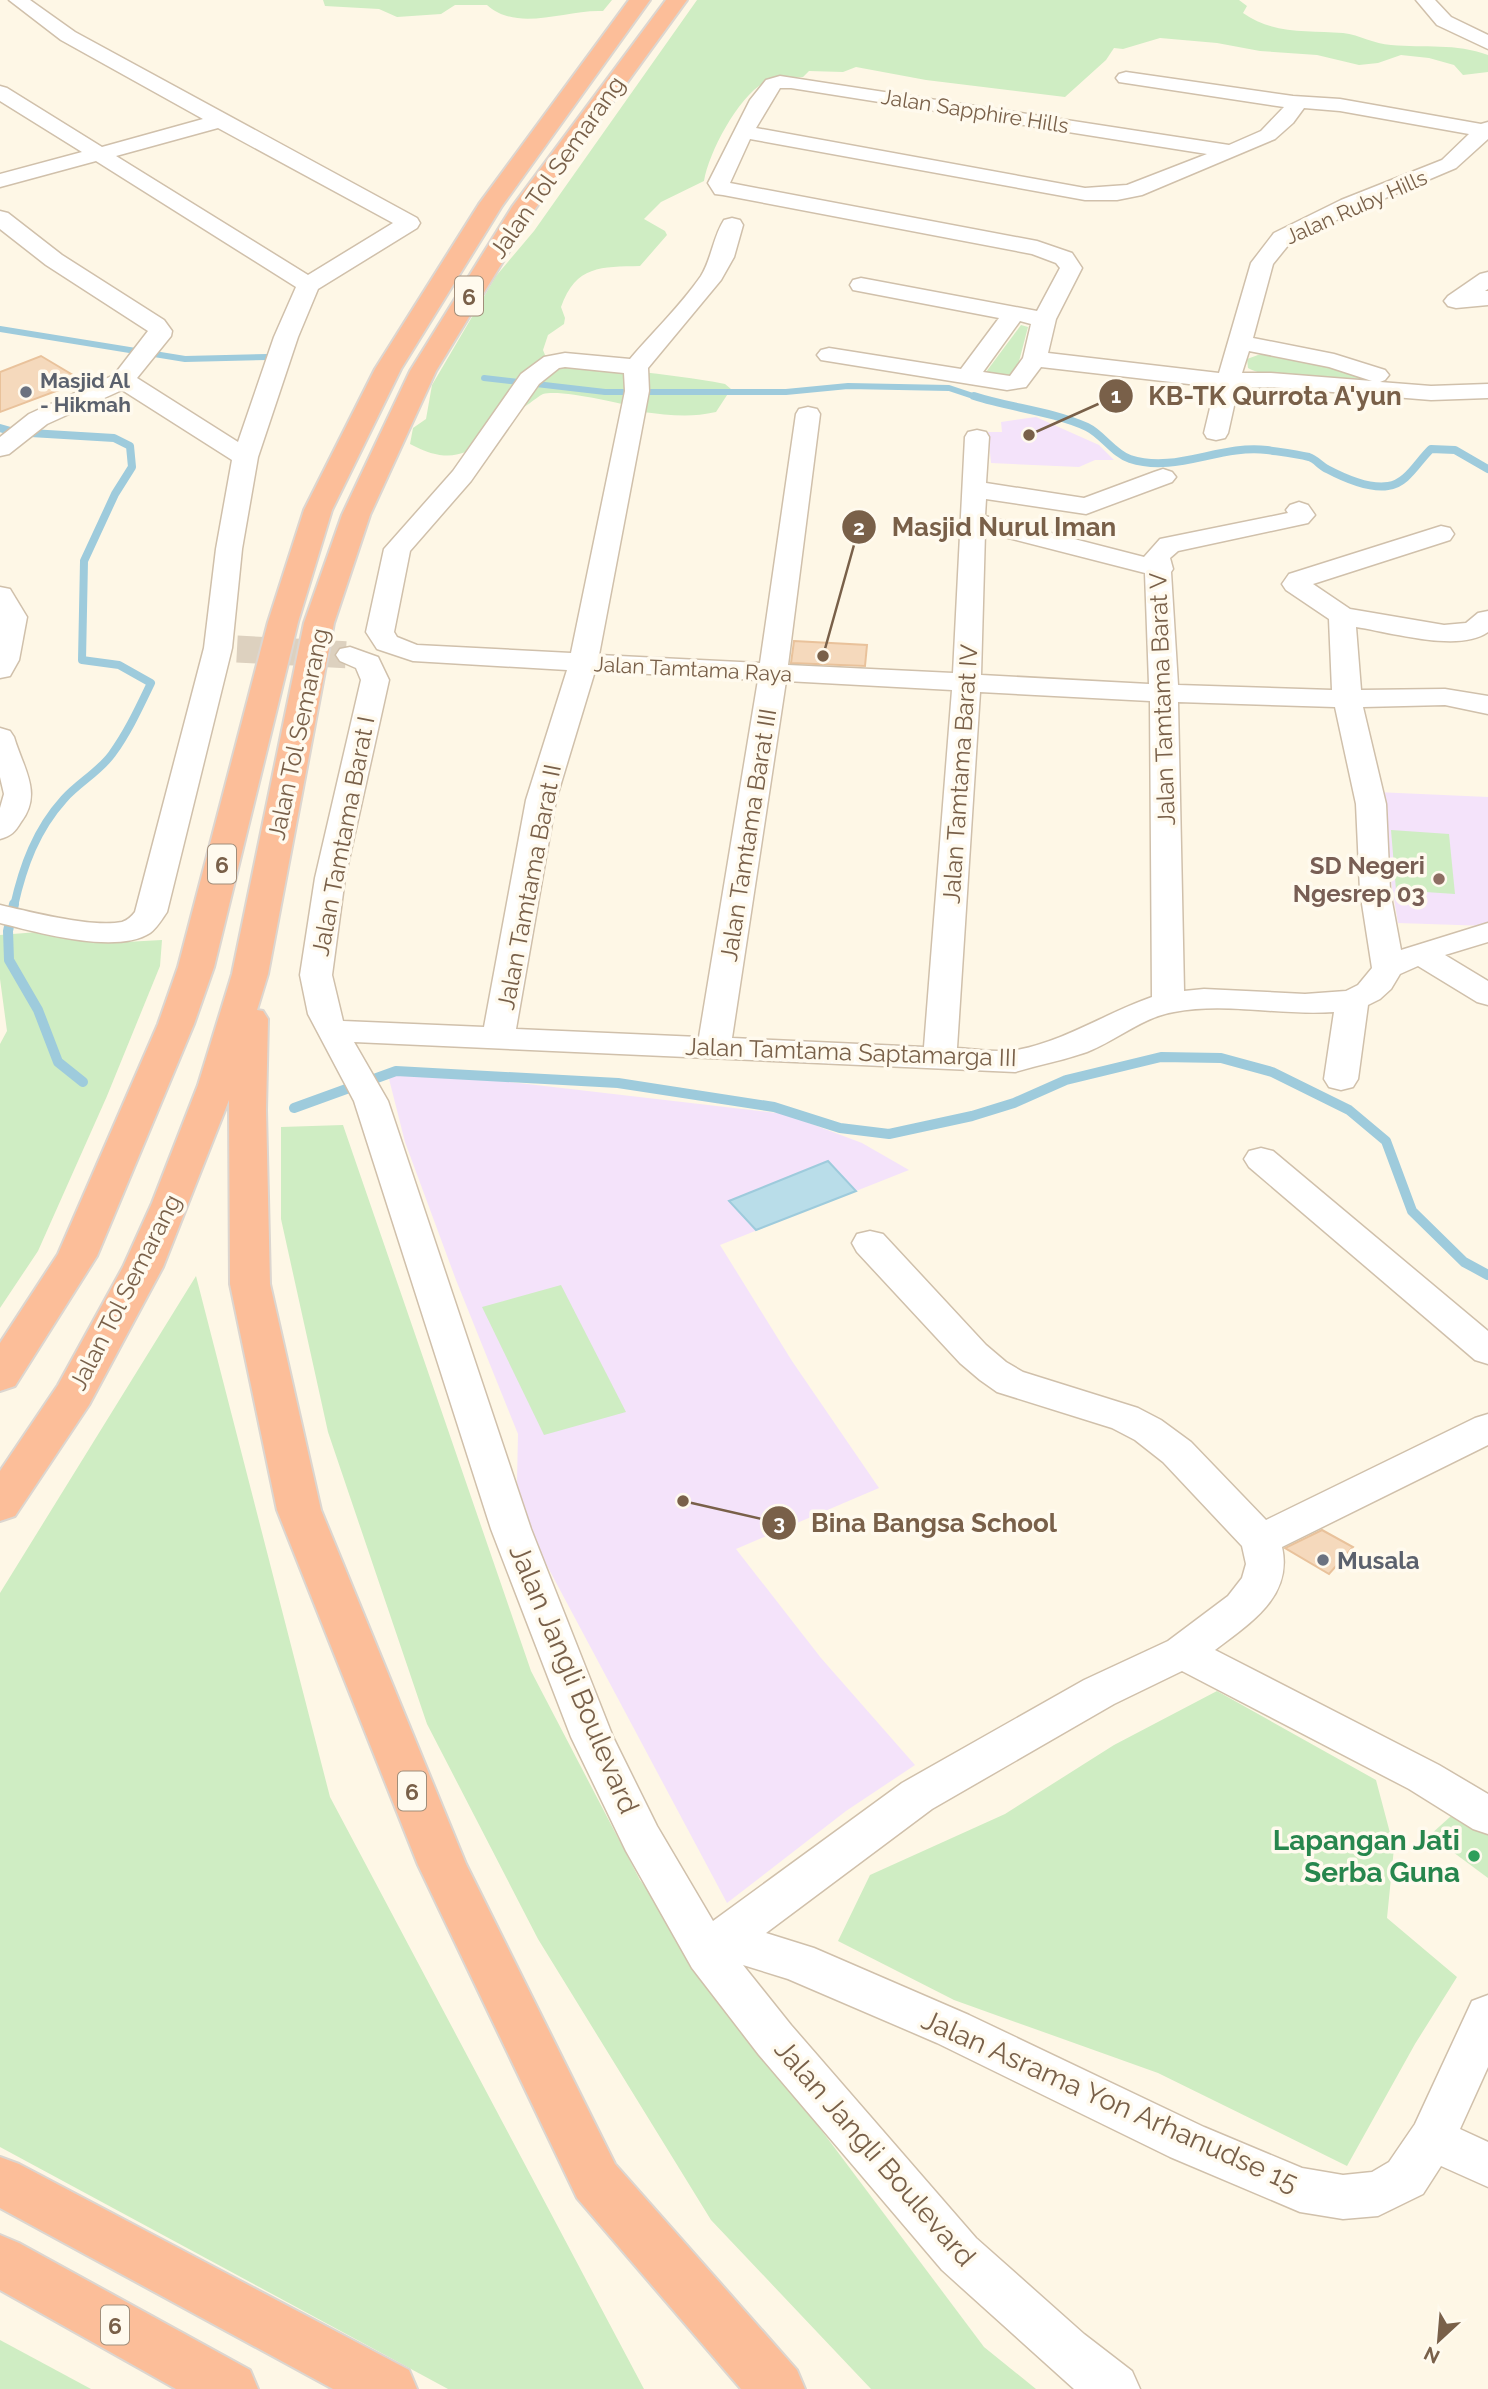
<svg xmlns="http://www.w3.org/2000/svg" width="1488" height="2389" viewBox="0 0 1488 2389" font-family="Raleway,sans-serif">
  <style>
    .education { fill: #f4e3fa }
    .green { fill: #cfedc3 }
    .water { fill: #b9dde9; stroke: #9ecbdc; stroke-width: 2 }
    .lines { fill: none; stroke-linecap: round; stroke-linejoin: round }
    .stream-far2 { stroke: #9ecbdc; stroke-width: 6 }
    .stream-far1 { stroke: #9ecbdc; stroke-width: 8 }
    .stream { stroke: #9ecbdc; stroke-width: 10 }
    .building { fill: #f5d9bc; stroke: #e9c29b; stroke-width: 2 }
    .minor-tunnel { stroke: #ddd1bf; stroke-width: 27; stroke-dasharray: 27 14; stroke-linecap: butt }
    .minor-casing { stroke: #d0c0ab; stroke-width: 3 }
    .highway-casing { stroke: #dcd6d0; stroke-width: 4 }
    .minor { fill: #fff; fill-rule: evenodd }
    .highway { fill: #fcbe99; fill-rule: evenodd }
    .worship-dot { fill: #6b7280; stroke: #fffaee; stroke-width: 2.5 }
    .education-dot { fill: #8d6e63; stroke: #fffaee; stroke-width: 2.5 }
    .leisure-dot { fill: #2e9e5b; stroke: #fffaee; stroke-width: 2.5 }
    .labels { text-anchor: middle; dominant-baseline: central; stroke-width: 7; stroke-linejoin: round; paint-order: stroke }
    .far-street-label { font-size: 21px; fill: #796049; stroke: #fffaee }
    .far-worship-label { font-size: 21px; font-weight: bold; fill: #5b616d; stroke: #fffaee; text-anchor: start }
    .shield { fill: #fffaee; stroke: #a18e7a; stroke-width: 2 }
    .shield-label { font-size: 23px; font-weight: bold; fill: #796049 }
    .street-label { font-size: 24px; fill: #796049; stroke: #fffaee }
    .education-label { font-size: 24px; font-weight: bold; fill: #785e54; stroke: #fffaee; text-anchor: end }
    .worship-label { font-size: 24px; font-weight: bold; fill: #5b616d; stroke: #fffaee; text-anchor: start }
    .near-street-label { font-size: 28px; fill: #796049; stroke: #fffaee }
    .near-leisure-label { font-size: 28px; font-weight: bold; fill: #27864d; stroke: #fffaee; text-anchor: end }
    .leader { fill: none; stroke: #796049; stroke-width: 2.5 }
    .callout-dot { fill: #796049; stroke: #fffaee; stroke-width: 2.5 }
    .mark-label { font-size: 21px; text-anchor: middle; font-weight: bold; fill: #fff }
    .callout-label { font-size: 26px; text-anchor: middle; font-weight: bold; fill: #796049; stroke: #fffaee; stroke-width: 7; stroke-linejoin: round; paint-order: stroke }
  </style>
  <rect width="100%" height="100%" fill="#fef7e6"/>
  <g class="education">
    <path d="M1036,417L1099,445L1114,460H1095L1079,467L991,463L988,432H1002L1001,422Z"/>
    <path d="M1376,792L1488,797V926L1398,923Z"/>
    <path d="M388,1075L501,1081L785,1114L862,1143L909,1170L720,1245L792,1361L879,1488L736,1549L821,1658L915,1765L846,1811L727,1903L520,1515L517,1481L518,1434L456,1280L405,1142Z"/>
  </g>
  <g class="green">
    <path d="M323,0H612L603,11C566,9 518,33 487,5H455L441,14L397,17L379,9L325,6Z"/>
    <path d="M697,0H1239L1247,6L1243,13C1274,35 1308,30 1343,33C1360,35 1374,44 1391,45C1424,48 1456,43 1488,55V72L1463,75L1454,65L1429,58L1401,55L1378,63L1359,65L1317,55L1260,51L1217,43L1160,38L1123,49L1114,48L1106,60L1065,97L926,80L856,67L843,72L809,71L803,77C791,78 776,76 765,82C738,97 709,152 704,181L661,202L644,219L665,231L667,235L640,266C601,267 576,265 561,307L565,318L564,324L548,335L543,350L545,355C604,371 665,372 725,384L731,389L716,412C690,418 668,415 643,412L639,408C620,403 560,389 543,394C539,396 534,400 530,403C484,432 471,477 410,444L413,428L426,419L432,385L496,276L534,231Z"/>
    <path d="M1021,325L1028,327L1016,373L1008,376L986,372Z"/>
    <path d="M1273,354L1357,372L1368,381C1345,382 1265,379 1248,368L1247,359L1258,355Z"/>
    <path d="M1391,830L1449,834L1455,894L1396,890Z"/>
    <path d="M38,932L107,943L162,940L160,966L107,1096L38,1251L0,1308V1044L7,1031L0,979V935Z"/>
    <path d="M343,1125L531,1671L640,1880L807,2111L984,2347L1036,2389H871L711,2220L538,1939L427,1724L328,1432L281,1219V1127Z"/>
    <path d="M196,1276L330,1797L644,2389H448L0,2147V1593Z"/>
    <path d="M561,1285L626,1412L544,1435L482,1307Z"/>
    <path d="M1217,1691L1376,1780L1394,1848L1387,1918L1457,1977L1415,2044L1347,2166L1158,2073L954,2000L838,1941L870,1875L1005,1814L1114,1745Z"/>
    <path d="M1460,1808L1488,1828V1878L1430,1835Z"/>
    <path d="M0,2340L91,2389H0Z"/>
  </g>
  <path class="water" d="M828,1161L856,1191L756,1230L729,1201Z"/>
  <g class="lines">
    <g class="stream-far2">
      <path d="M0,329L185,359L268,357"/>
      <path d="M484,378L605,392H786L848,386L949,388L979,398"/>
    </g>
    <g class="stream-far1">
      <path d="M974,396C1011,408 1051,411 1087,427C1102,434 1114,454 1130,459C1176,474 1220,444 1267,450C1280,452 1296,454 1309,457C1316,459 1320,466 1327,469C1344,478 1368,489 1388,486C1407,484 1418,461 1431,449L1455,450L1488,469"/>
      <path d="M0,428L14,432L114,438L130,446L132,467L115,494L84,561L82,660L119,665L151,683C139,708 128,732 112,754C99,772 78,783 64,799C36,830 23,866 14,906"/>
    </g>
    <g class="stream">
      <path d="M14,904L8,931L9,960L38,1010L58,1062L83,1082"/>
      <path d="M294,1108L396,1071L618,1083L774,1107L840,1128L889,1134L972,1116L1014,1103L1066,1080L1161,1057L1221,1058L1272,1072L1349,1110L1386,1141L1412,1211L1464,1262L1488,1275"/>
    </g>
  </g>
  <g class="building">
    <path d="M41,356L83,381L0,412V372Z"/>
    <path d="M794,641L867,645L865,666L791,663Z"/>
    <path d="M1322,1530L1353,1547L1329,1574L1285,1548Z"/>
  </g>
  <g class="lines">
    <path class="minor-tunnel" d="M237,649L350,655"/>
    <g class="minor-casing">
      <g id="minor">
        <path d="M9,0H30L75,32L417,218L420,223L417,228L318,289L298,337L258,457L242,549L232,648L167,912C162,919 157,928 150,933C116,955 36,932 0,923V905C31,912 92,928 122,922C128,920 132,916 135,912L204,648L216,549L232,460L122,390L47,424L9,454L0,456V437L29,414L114,375L148,331L46,265L0,229V211L8,213L62,255L164,320L172,331L171,336L137,378L238,442L274,337L296,287L96,161L0,187V174L82,152L0,101V86L7,88L102,147L203,119L61,40ZM218,128L393,223L308,275L116,156Z"/>
        <path d="M1416,0H1435L1451,17L1488,35V49L1437,25Z"/>
        <path d="M1126,72L1293,96L1340,99L1481,124L1488,122V139L1456,168L1357,210L1290,243L1273,264L1253,338L1334,354L1385,370L1389,375L1385,380L1380,382L1431,386L1488,384V398L1431,400L1271,387L1238,388L1228,433L1225,438L1216,440L1207,438L1204,433L1215,387L1041,367L1026,387L1007,390L821,360L817,355L821,350L829,348L961,369L999,318L853,290L850,285L853,280L861,278L1037,311L1060,268L1056,263L1032,254L723,195L715,194L708,183L750,100L766,80L780,76L1229,145L1261,131L1284,107L1119,82L1116,78L1119,74ZM780,88H791L1207,154L1127,185L1085,188L756,128ZM1304,108L1340,111L1469,134L1442,160L1341,200L1274,233L1251,263L1219,373L1048,353L1056,319L1082,268L1072,253L1037,241L730,183L750,139L1085,200H1117L1142,195L1275,139L1293,123ZM1020,321L1031,324L1023,358L1010,376L983,372ZM1249,351L1329,367L1372,381L1271,373H1242Z"/>
        <path d="M732,218L740,220L743,225L734,257L721,280L648,368L649,391L599,655L760,663L796,414L799,409L808,407L817,409L820,414L788,665L953,673L965,437L968,432L977,430L986,432L989,437L986,483L1084,498L1154,472L1163,469L1172,472L1176,477L1172,482L1086,514L986,499L985,516L1144,557L1160,539L1288,513L1286,510L1290,505L1299,502L1308,505L1315,515L1308,523L1178,551L1170,558L1173,569L1171,572L1178,685L1332,690L1329,619L1286,590L1282,584L1289,574L1441,526L1450,528L1454,534L1450,540L1313,584L1350,609L1444,625L1466,623L1478,613L1488,611V632C1460,653 1389,632 1356,627L1361,690L1445,689L1488,696V714L1445,705L1363,707L1386,804L1390,891L1401,950L1488,923V942L1445,955L1488,981V1005L1477,1002L1418,966L1400,974L1391,989L1380,999L1368,1005L1358,1079L1353,1087L1341,1090L1329,1087L1324,1079L1334,1012C1281,1016 1226,1002 1174,1012C1143,1017 1117,1040 1087,1052C1064,1060 1039,1065 1015,1072L354,1042L388,1101L531,1529L613,1737L657,1826L713,1921L902,1783L1084,1680L1168,1641L1228,1596L1242,1578L1246,1564L1242,1546L1163,1462L1135,1440L1112,1428L997,1392L980,1380L960,1363L857,1252L852,1243L857,1234L870,1231L883,1234L986,1345L1006,1362L1023,1372L1138,1408L1161,1420L1191,1442L1266,1520L1475,1418L1488,1414V1445L1282,1547C1293,1597 1250,1623 1215,1650L1439,1765L1488,1794V1834L1473,1829L1409,1789L1182,1671L1114,1704L932,1809L766,1933L814,1948L969,2015L1204,2127L1302,2168L1343,2175L1372,2172L1389,2162L1415,2124L1472,2001L1488,1995V2067L1460,2129L1488,2142V2187L1441,2166L1423,2194L1378,2216L1343,2219L1300,2212L1170,2157L937,2043L788,1979L743,1965L791,2025L976,2238L1084,2334L1132,2371L1140,2389H1074L942,2270L759,2055L692,1968L626,1851L571,1737L491,1529L354,1101L308,1014L300,975L315,878L361,680L356,668L340,661L336,655L340,649L350,647L378,657L389,680L345,878L332,975L343,1021L484,1027L526,800L567,670L413,661L377,649L366,632L384,549L453,471L521,374L544,357L565,353L630,359C653,332 681,305 701,276C712,258 713,237 724,220ZM565,367L624,373L625,391L571,653L417,645L397,637L394,632L410,551L471,481L539,384L559,368ZM985,532L1145,573L1149,684L981,675ZM595,671L758,680L699,1037L516,1029L556,800ZM786,681L952,690L924,1047L732,1038ZM980,692L1150,701L1152,997C1106,1013 1065,1041 1017,1050C998,1053 976,1049 957,1048ZM1178,702L1335,707L1356,804L1360,891L1372,968L1358,985L1346,991L1305,994L1204,989L1184,991Z"/>
        <path d="M1488,272V289L1485,291H1488V305L1456,308L1448,306L1444,301L1448,296L1480,274Z"/>
        <path d="M0,587L10,589L27,617L19,660L10,676L0,678Z"/>
        <path d="M0,728L10,731L14,737C23,768 43,793 21,822C15,832 11,836 0,839V808L4,794L0,777Z"/>
        <path d="M1261,1148L1273,1151L1488,1331V1364L1475,1360L1249,1167L1244,1159L1249,1151Z"/>
      </g>
    </g>
    <g class="highway-casing">
      <g id="highway">
        <path d="M629,0H650L502,206L401,369L332,510L298,622L214,967L194,1024L97,1256L15,1386L0,1391V1343L58,1254L158,1024L178,967L268,622L304,510L375,369L479,204Z"/>
        <path d="M666,0H687L535,209L436,371L370,515L334,623L268,974L257,1010L263,1011L268,1019L266,1110L270,1284L321,1510L466,1864L615,2164L797,2370L805,2389H741L577,2198L418,1865L277,1510L230,1284L229,1100L163,1267L89,1405L15,1516L0,1521V1471L58,1385L123,1267L152,1203L198,1085L232,974L304,623L342,515L410,371L512,207Z"/>
        <path d="M0,2157L19,2164L409,2370L417,2389H333L0,2208Z"/>
        <path d="M0,2235L19,2243L250,2370L258,2389H176L0,2290Z"/>
      </g>
    </g>
    <use href="#minor" class="minor"/>
    <use href="#highway" class="highway"/>
  </g>
  <g class="worship-dot">
    <circle cx="26" cy="392" r="7"/>
    <circle cx="1323" cy="1560" r="7"/>
  </g>
  <circle class="education-dot" cx="1439" cy="879" r="7"/>
  <circle class="leisure-dot" cx="1474" cy="1856" r="7"/>
  <g class="labels">
    <g class="far-street-label">
      <text transform="translate(975 111) rotate(9)">Jalan Sapphire Hills</text>
      <text transform="translate(1356 207) rotate(-24)">Jalan Ruby Hills</text>
      <text transform="translate(693 669) rotate(3)">Jalan Tamtama Raya</text>
    </g>
    <g class="far-worship-label">
      <text x="40" y="380">Masjid Al<tspan x="40" dy="24">- Hikmah</tspan></text>
    </g>
    <g class="shield">
      <rect x="455" y="276.5" width="28" height="39" rx="5"/>
      <rect x="208" y="844.5" width="28" height="39" rx="5"/>
      <rect x="398" y="1771.5" width="28" height="39" rx="5"/>
      <rect x="101" y="2305.5" width="28" height="39" rx="5"/>
    </g>
    <g class="shield-label">
      <text x="469" y="296">6</text>
      <text x="222" y="864">6</text>
      <text x="412" y="1791">6</text>
      <text x="115" y="2325">6</text>
    </g>
    <g class="street-label">
      <text transform="translate(557 167) rotate(-55)">Jalan Tol Semarang</text>
      <text transform="translate(1162 699) rotate(-92)">Jalan Tamtama Barat V</text>
      <text transform="translate(298 734) rotate(-78)">Jalan Tol Semarang</text>
      <text transform="translate(960 774) rotate(-86)">Jalan Tamtama Barat IV</text>
      <text transform="translate(748 835) rotate(-81)">Jalan Tamtama Barat III</text>
      <text transform="translate(343 836) rotate(-79)">Jalan Tamtama Barat I</text>
      <text transform="translate(529 887) rotate(-79)">Jalan Tamtama Barat II</text>
      <text transform="translate(851 1052) rotate(2)">Jalan Tamtama Saptamarga III</text>
      <text transform="translate(125 1292) rotate(-63)">Jalan Tol Semarang</text>
    </g>
    <g class="education-label">
      <text x="1425" y="865">SD Negeri<tspan x="1425" dy="28">Ngesrep 03</tspan></text>
    </g>
    <g class="worship-label">
      <text x="1337" y="1560">Musala</text>
    </g>
    <g class="near-street-label">
      <text transform="translate(574 1679) rotate(67)">Jalan Jangli Boulevard</text>
      <text transform="translate(1110 2101) rotate(24)">Jalan Asrama Yon Arhanudse 15</text>
      <text transform="translate(875 2153) rotate(49)">Jalan Jangli Boulevard</text>
    </g>
    <g class="near-leisure-label">
      <text x="1460" y="1840">Lapangan Jati<tspan x="1460" dy="32">Serba Guna</tspan></text>
    </g>
  </g>
  <path class="leader" d="M1029 435L1116 396M823 656L859 527M683 1501L779 1523"/>
  <g class="callout-dot">
    <circle cx="1029" cy="435" r="7"/>
    <circle cx="823" cy="656" r="7"/>
    <circle cx="683" cy="1501" r="7"/>
    <circle cx="1116" cy="396" r="18"/>
    <circle cx="859" cy="527" r="18"/>
    <circle cx="779" cy="1523" r="18"/>
  </g>
  <g class="mark-label">
    <text x="1116" y="403">1</text>
    <text x="859" y="535">2</text>
    <text x="779" y="1530">3</text>
  </g>
  <g class="callout-label">
    <text x="1275" y="405">KB-TK Qurrota A'yun</text>
    <text x="1004" y="536">Masjid Nurul Iman</text>
    <text x="934" y="1532">Bina Bangsa School</text>
  </g>
  <g transform="translate(1439 2340) rotate(206)" stroke="#fffaee" stroke-width="5" paint-order="stroke">
  <path d="M0-5L12 26L0 18L-12 26Z" fill="#796049"/>
  <text y="-10" font-size="19" font-weight="bold" text-anchor="middle" fill="#796049">N</text>
  </g>
</svg>
